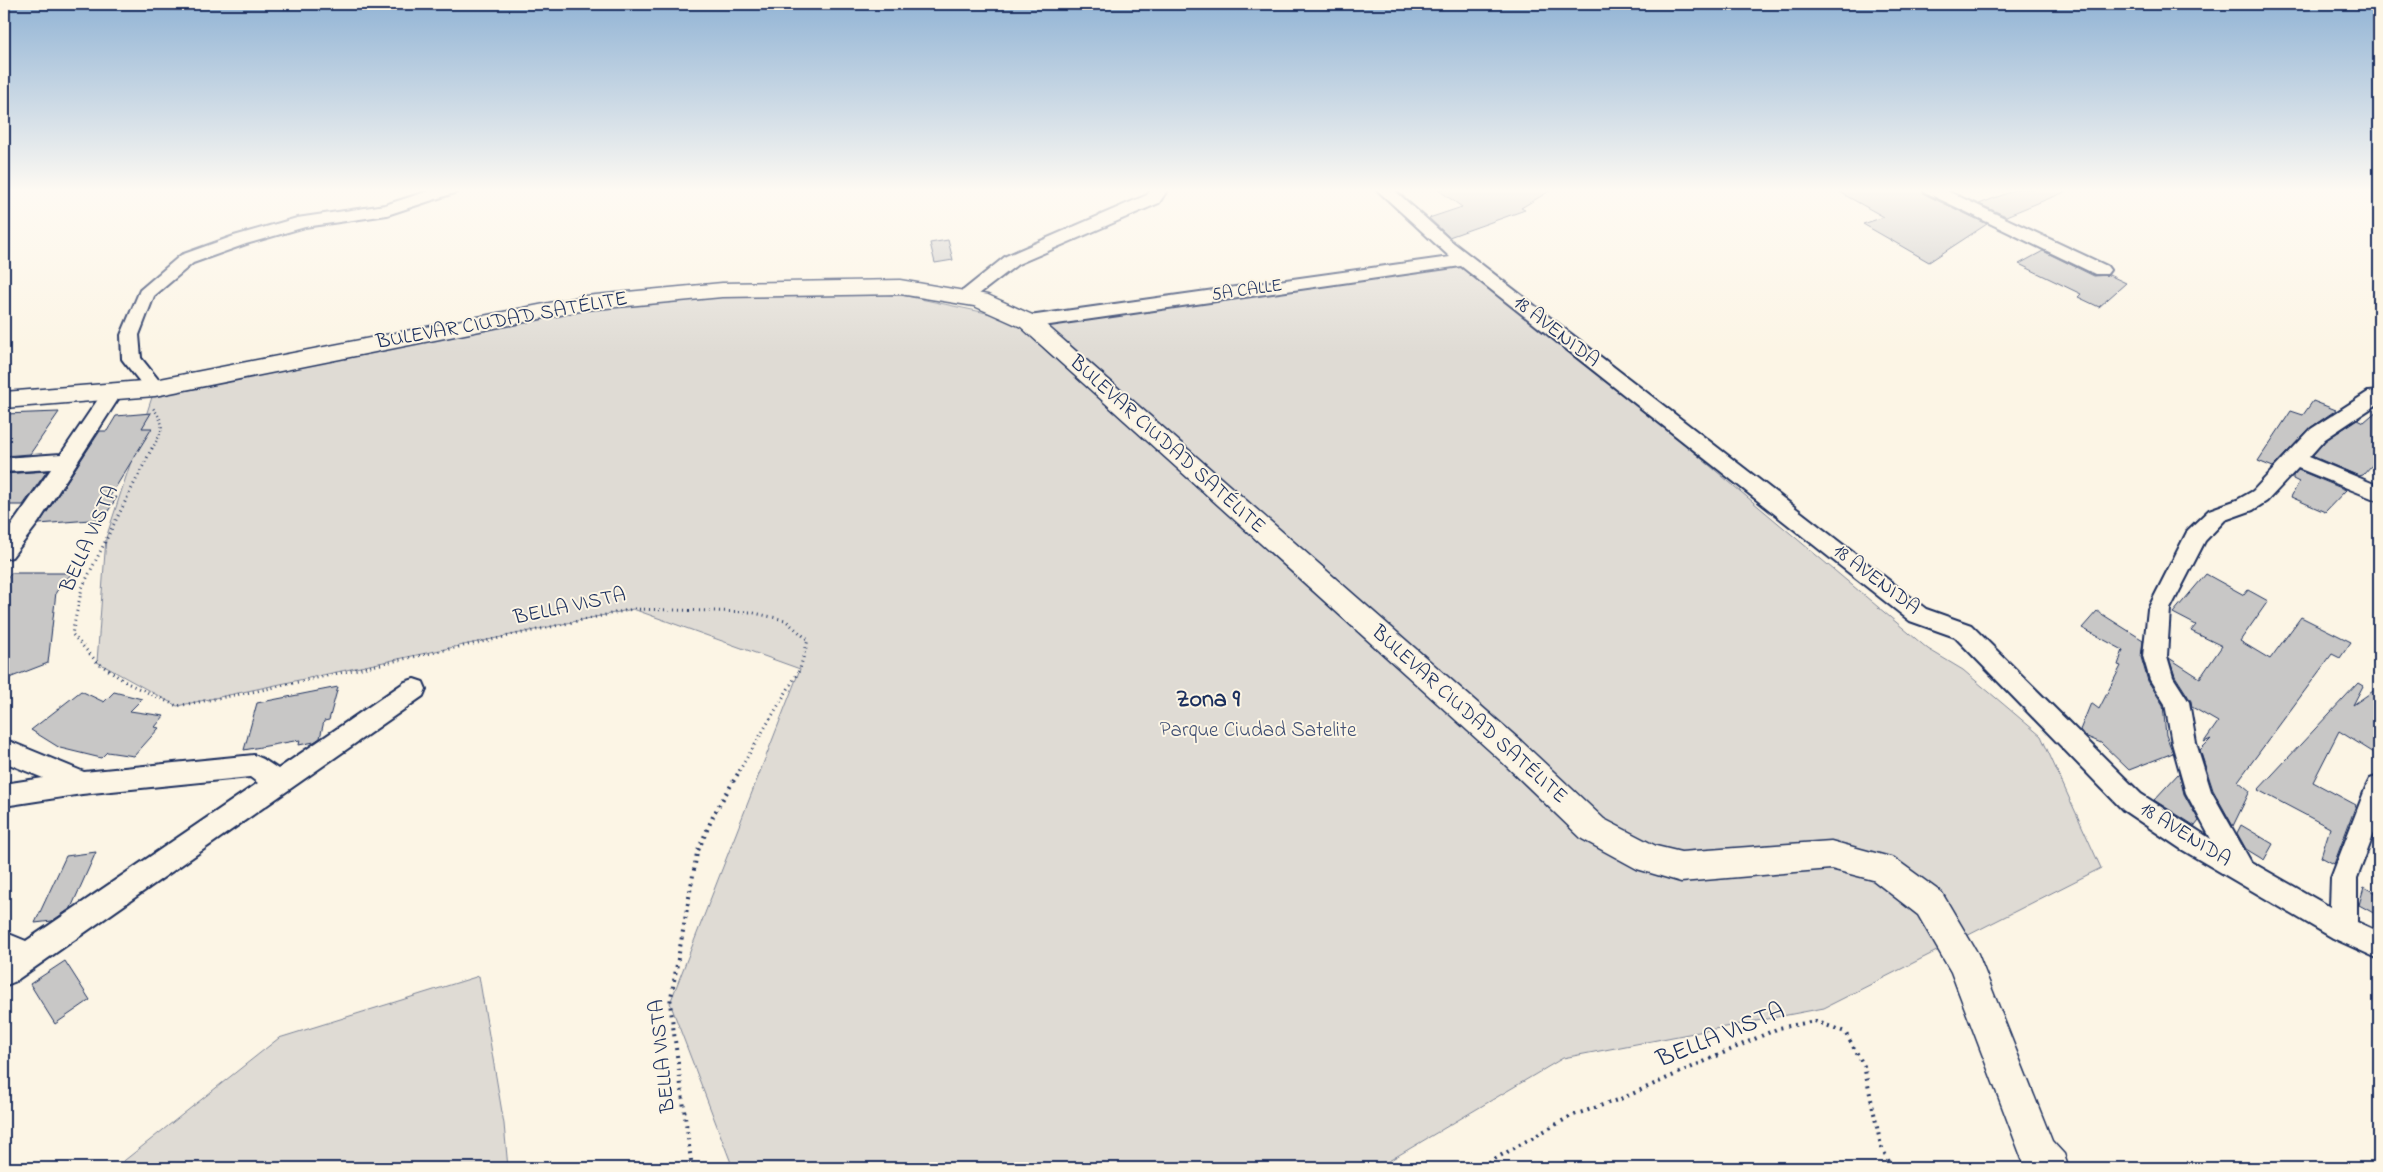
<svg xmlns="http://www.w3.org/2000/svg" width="2383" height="1172" viewBox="0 0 2383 1172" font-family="'Indie Flower',sans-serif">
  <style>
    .green { fill: #dfdbd4; stroke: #7d8599 }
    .building { fill: #c8c7c6; stroke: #1b2f5e }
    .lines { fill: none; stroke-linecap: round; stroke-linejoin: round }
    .minor-casing { stroke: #1b2f5e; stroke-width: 4 }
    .tertiary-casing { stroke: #1b2f5e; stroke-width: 3 }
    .path-far2 { stroke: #1b2f5e; stroke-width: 2.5; stroke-dasharray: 1 3; stroke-linecap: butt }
    .path-far1 { stroke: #1b2f5e; stroke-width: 3; stroke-dasharray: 1 4; stroke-linecap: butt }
    .path { stroke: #1b2f5e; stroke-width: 4; stroke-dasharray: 2 5; stroke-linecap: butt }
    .minor { fill: #fcf5e5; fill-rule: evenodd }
    .tertiary { fill: #fcf5e5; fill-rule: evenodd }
    .labels { text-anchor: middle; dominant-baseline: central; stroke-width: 4; stroke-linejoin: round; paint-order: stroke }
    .far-street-label { font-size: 18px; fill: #1b2f5e; stroke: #fcf5e5 }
    .street-label { font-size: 21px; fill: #1b2f5e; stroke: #fcf5e5 }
    .park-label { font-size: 21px; fill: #425176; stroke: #fcf5e5 }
    .quarter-label { font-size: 24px; font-weight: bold; fill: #1b2f5e; stroke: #fcf5e5 }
    .near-street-label { font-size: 25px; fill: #1b2f5e; stroke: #fcf5e5 }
  </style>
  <rect width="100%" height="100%" fill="#fcf5e5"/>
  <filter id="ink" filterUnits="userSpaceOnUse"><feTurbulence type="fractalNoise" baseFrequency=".02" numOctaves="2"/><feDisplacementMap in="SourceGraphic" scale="10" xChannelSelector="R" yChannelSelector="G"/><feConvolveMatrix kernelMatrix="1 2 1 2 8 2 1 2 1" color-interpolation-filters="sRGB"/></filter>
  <g filter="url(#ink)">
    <g class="green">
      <path d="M1465,260L1928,649L1963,670L2041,736L2101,868L1824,1008L1563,1058L1377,1168H733L670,1003L800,669L633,609L177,706L97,662L106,538L155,388L617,299L859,286L1029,322Z"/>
      <path d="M479,976L504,1124L508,1168H115L279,1038Z"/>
    </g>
    <g class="building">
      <path d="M1437,189H1553L1521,208L1525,210L1449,237L1429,218L1462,207Z"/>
      <path d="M1834,189H1921L1924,194L1987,224L1929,262L1863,224L1884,217Z"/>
      <path d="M2018,189H2072L2006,216L1979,204Z"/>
      <path d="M948,240L953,260L935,263L930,243Z"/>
      <path d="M2043,251L2094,276L2109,275L2126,283L2099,307L2078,297L2081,294L2019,264Z"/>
      <path d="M2313,401L2336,410L2310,428L2273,467L2258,461L2291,411L2303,415Z"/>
      <path d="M2379,409V469L2372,465L2363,475L2359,476L2312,456L2326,440L2358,419L2364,422Z"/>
      <path d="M59,412L30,454L4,456V414Z"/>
      <path d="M151,413L142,428H152L109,498L117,497L103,519L39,524L100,431H107L116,416Z"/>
      <path d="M2298,470L2346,490L2325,512L2291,497L2299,482L2293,479V476Z"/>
      <path d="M47,471L23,505H4V474Z"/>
      <path d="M11,573H72L56,592L48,663L4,680V581Z"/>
      <path d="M2206,574L2244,595L2248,590L2268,601L2240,641L2270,659L2301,617L2351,642L2340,658L2332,654L2238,781L2250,791L2233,826L2213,790L2200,750L2211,739L2204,742L2218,722L2192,707L2191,701L2175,676L2169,658L2200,678L2222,646L2191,631L2196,625L2173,613Z"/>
      <path d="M2097,611L2143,640L2141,657L2148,681L2163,705L2166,735L2173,753L2129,770L2101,743L2085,736L2080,730L2091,703L2099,709L2121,666L2118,665L2123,650L2082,628Z"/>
      <path d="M2358,683L2363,686L2353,705L2379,687V756L2339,731L2313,782L2356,805L2334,864L2321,857L2330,828L2258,790Z"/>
      <path d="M338,687L329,720L324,721L320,738L314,742L299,745L300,740L244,750L257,703Z"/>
      <path d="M81,691L104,702L114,692L142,699L130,711L164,716L155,727L159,728L134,756L107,752L101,758L60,748L31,730Z"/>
      <path d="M2179,773L2184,794L2199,821L2195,826L2154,800Z"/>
      <path d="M2241,825L2273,844L2264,860L2246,849L2237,833Z"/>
      <path d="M96,852L71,908L52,921L35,923L66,856Z"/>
      <path d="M2364,887L2379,895V916L2359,905Z"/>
      <path d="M65,961L90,1000L55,1024L30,984Z"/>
    </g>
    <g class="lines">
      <g class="minor-casing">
        <g id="minor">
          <path d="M435,189H459L457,192L387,215L305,227L246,244L193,263L154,296L139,335L141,358L165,388L162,392L155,394L148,392L125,363L122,359L121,335L140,290L181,255L234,236L297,218L385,205Z"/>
          <path d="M1152,189H1168L1159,203L1018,264L970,301H958L955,297L1006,256L1147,195Z"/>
          <path d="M1376,189H1393L1450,240L1926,609L1971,625L2141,794L2211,839L2186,793L2172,743L2165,704L2150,680L2143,656L2148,609L2188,530L2209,510L2237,500L2253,491L2311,429L2368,392L2379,391V403L2325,439L2309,457L2379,486V501L2298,468L2267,501L2253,510L2225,520L2205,541L2170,609L2167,656L2173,677L2189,702L2196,743L2211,791L2251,862L2330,907L2331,878L2366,787L2370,779L2379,776V820L2357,878V922L2379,932V959L2333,938L2181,849L2123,810L1955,637L1910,621L1461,266L1029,328L1022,326L1020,322L1022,318L1029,316L1450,257Z"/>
          <path d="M1923,189H1943L2107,266L2110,270L2107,274H2095L1925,192Z"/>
          <path d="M112,387L119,389L122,393L38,523L12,557L4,559V536L51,469L4,472V458L61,454L105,389Z"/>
          <path d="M414,679L423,682L426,689L423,696L14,982L4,986V935L9,934L26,941L258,783L250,777L82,794L4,806V784L43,778L4,762V739L84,772L254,755L263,759L278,769L405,682Z"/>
        </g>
      </g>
      <g class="tertiary-casing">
        <path id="tertiary" d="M900,280L988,295L1037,317L1521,741L1604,819L1656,846L1681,852L1831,841L1894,858L1942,893L1978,954L2052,1141L2064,1154L2069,1168L2025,1167L1951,972L1918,915L1873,880L1831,869L1681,882L1637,869L1582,839L1499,759L1021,327L974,306L900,294L722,297L585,310L155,396L4,408V392L155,380L585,296L722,283Z"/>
      </g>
      <path class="path-far2" d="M152,449C162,431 167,426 153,408"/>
      <path class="path-far1" d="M152,448L82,588L72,634L97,662L127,683L177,706L257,691L633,609L750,612L785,620L808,640L800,669L739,771"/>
      <g class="path">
        <path d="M692,1168L670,1003L697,853L714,814L740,770"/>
        <path d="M1484,1168L1493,1160L1571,1116L1623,1098L1779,1028L1815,1021L1845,1032L1864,1066L1881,1146L1892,1168"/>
      </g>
      <use href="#minor" class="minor"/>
      <use href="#tertiary" class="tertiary"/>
    </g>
  </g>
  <linearGradient id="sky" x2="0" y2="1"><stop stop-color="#92b4d5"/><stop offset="0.54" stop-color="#fefaf3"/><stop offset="1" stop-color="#fefaf3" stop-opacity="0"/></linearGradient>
  <rect width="2383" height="353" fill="url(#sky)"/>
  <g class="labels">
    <g class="far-street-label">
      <text transform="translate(1247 291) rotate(-8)">5A CALLE</text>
    </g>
    <g class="street-label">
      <text transform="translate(502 321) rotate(-10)">BULEVAR CIUDAD SATÉLITE</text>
      <text transform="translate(1556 332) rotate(38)">18 AVENIDA</text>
      <text transform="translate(1167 445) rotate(42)">BULEVAR CIUDAD SATÉLITE</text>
      <text transform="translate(90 539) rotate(-66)">BELLA VISTA</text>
      <text transform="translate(1876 580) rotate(37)">18 AVENIDA</text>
      <text transform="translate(570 607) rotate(-12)">BELLA VISTA</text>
      <text transform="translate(1469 715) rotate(42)">BULEVAR CIUDAD SATÉLITE</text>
      <text transform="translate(2185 835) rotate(32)">18 AVENIDA</text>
      <text transform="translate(663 1056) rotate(-96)">BELLA VISTA</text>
    </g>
    <g class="park-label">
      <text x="1258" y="731">Parque Ciudad Satelite</text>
    </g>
    <g class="quarter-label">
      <text x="1208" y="700">Zona 9</text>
    </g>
    <g class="near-street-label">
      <text transform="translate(1721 1036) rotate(-22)">BELLA VISTA</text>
    </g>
  </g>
  <rect width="2383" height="1172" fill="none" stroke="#fcf5e5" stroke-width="20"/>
  <rect x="10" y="10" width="2363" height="1152" fill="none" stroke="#1b2f5e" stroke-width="2" filter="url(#ink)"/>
</svg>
